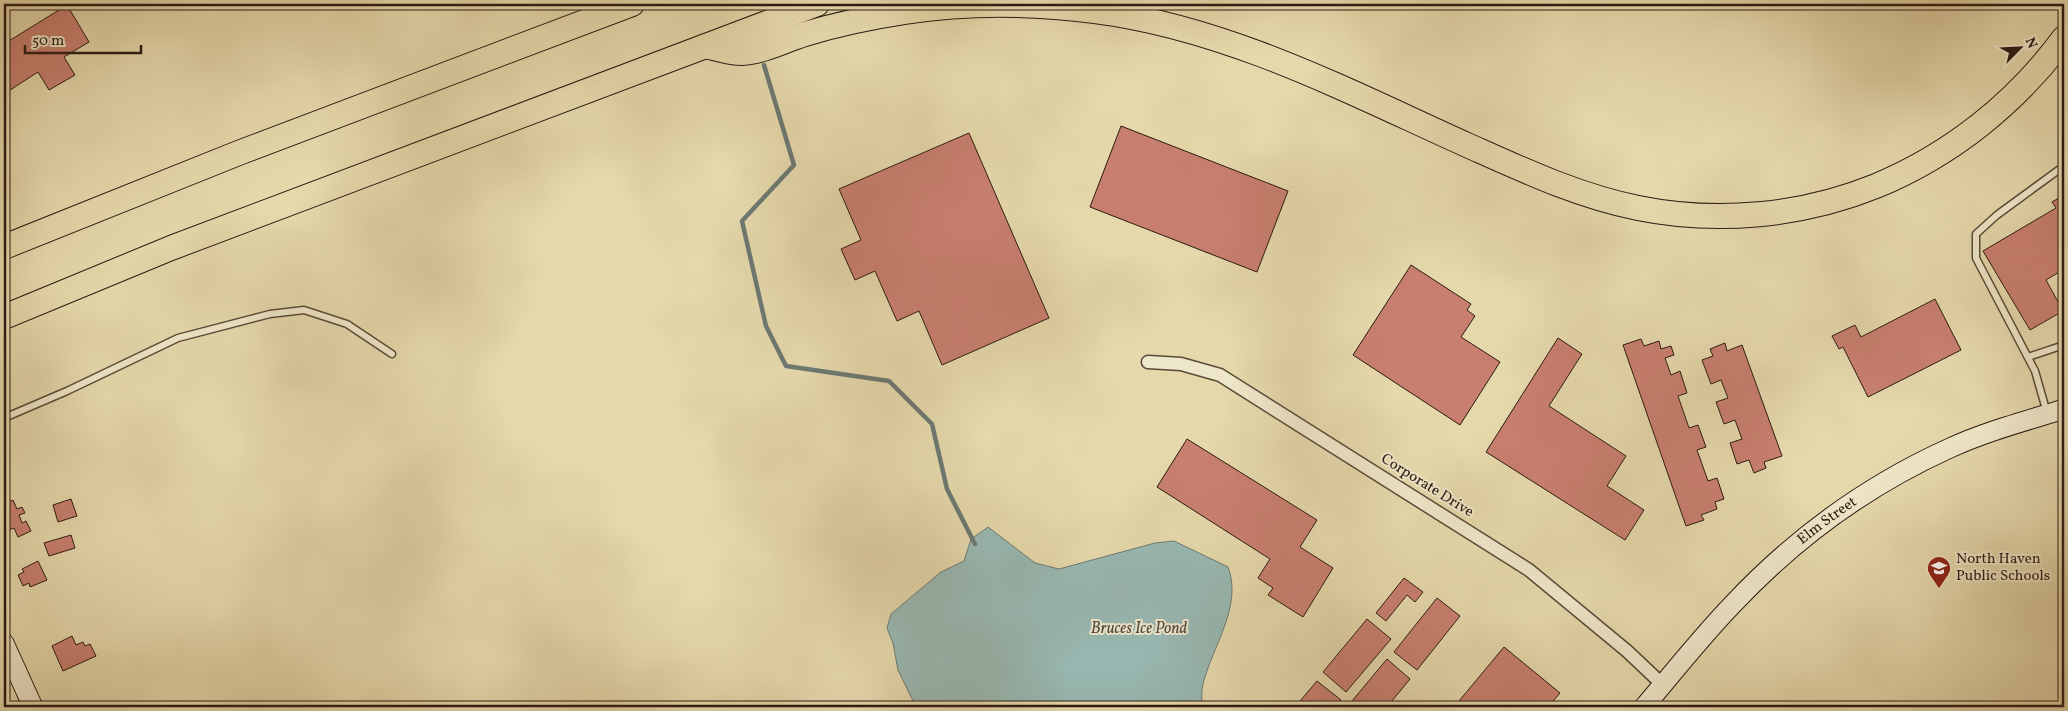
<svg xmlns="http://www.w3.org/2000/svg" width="2068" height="711" viewBox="0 0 2068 711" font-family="Vollkorn,serif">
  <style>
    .water { fill: #98b8b2; stroke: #6c7972 }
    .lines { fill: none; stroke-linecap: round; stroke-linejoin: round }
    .stream { stroke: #6c7972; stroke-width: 4.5 }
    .building { fill: #c87f6f; stroke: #2b1a12 }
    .lane-casing { stroke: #5a4a38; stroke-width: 9 }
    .street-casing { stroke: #5a4a38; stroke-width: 15 }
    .secondary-casing { stroke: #2b1a12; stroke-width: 21 }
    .highway-casing { stroke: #2b1a12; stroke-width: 26 }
    .lane { stroke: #eee6c8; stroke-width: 6 }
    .street { stroke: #eee6c8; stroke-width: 12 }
    .secondary { stroke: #eee6c8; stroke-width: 19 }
    .highway { stroke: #e5d8ab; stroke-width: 24 }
    .labels { text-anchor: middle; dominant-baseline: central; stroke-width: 4; stroke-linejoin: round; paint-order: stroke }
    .street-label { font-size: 15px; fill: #2b1a12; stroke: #eee6c8 }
    .poi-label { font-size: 15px; fill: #2b1a12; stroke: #eee6c8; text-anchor: start }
    .water-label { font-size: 16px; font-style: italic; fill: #4c4942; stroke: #eee6c8 }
  </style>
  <rect width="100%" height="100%" fill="#e5d8ab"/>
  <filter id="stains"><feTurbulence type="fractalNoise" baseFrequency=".004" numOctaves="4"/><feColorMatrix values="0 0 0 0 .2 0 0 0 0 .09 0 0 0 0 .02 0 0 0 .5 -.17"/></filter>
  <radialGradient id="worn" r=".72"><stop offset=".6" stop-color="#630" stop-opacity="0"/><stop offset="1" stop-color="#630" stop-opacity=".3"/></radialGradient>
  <path class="water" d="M988,527L1035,563L1059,569L1155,543L1174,541L1228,567C1243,606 1212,647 1203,684C1201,691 1202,700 1202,707H916L898,670L893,643L887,628L891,614L941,572L964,561L971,539Z"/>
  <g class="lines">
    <path class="stream" d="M764,65L794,165L742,221L766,326L786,366L889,381L932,424L947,489L975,544"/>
  </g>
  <g class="building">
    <path d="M67,5L89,42L64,57L75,75L49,90L38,72L4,94V44Z"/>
    <path d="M1121,126L1288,191L1257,272L1090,207Z"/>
    <path d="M969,133L1049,318L942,365L919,311L897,321L875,271L855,280L841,249L861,240L839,189Z"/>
    <path d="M2064,195V269L2046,280L2063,311L2030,330L1983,251L2056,208L2052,202Z"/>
    <path d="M1411,265L1471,304L1467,310L1475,316L1461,337L1500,362L1460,425L1353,355Z"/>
    <path d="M1935,299L1961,350L1868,397L1843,347L1839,349L1832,336L1855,325L1861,337Z"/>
    <path d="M1558,338L1582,354L1549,406L1626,456L1607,486L1644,510L1625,540L1486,452Z"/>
    <path d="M1641,339L1644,346L1659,341L1661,349L1671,346L1674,355L1665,358L1671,375L1680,371L1687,393L1678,396L1689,428L1698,425L1706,447L1697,450L1708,481L1717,478L1724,499L1715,502L1717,509L1701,515L1704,520L1686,526L1623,345Z"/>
    <path d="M1725,343L1727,351L1742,345L1782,456L1764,462L1766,468L1754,473L1749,460L1737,464L1730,443L1742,439L1735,420L1724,424L1716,402L1728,398L1721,380L1711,384L1702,360L1713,356L1710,349Z"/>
    <path d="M1187,439L1317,520L1300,547L1333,568L1303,617L1268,595L1273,588L1258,578L1270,559L1157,487Z"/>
    <path d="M71,499L77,516L58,522L53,505Z"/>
    <path d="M13,500L17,509L22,507L25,513L19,515L22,523L26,521L31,531L18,537L14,528L6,531L4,526V504Z"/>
    <path d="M71,535L75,548L49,556L44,543Z"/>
    <path d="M38,561L47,580L30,587L29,583L23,586L18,575L24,572L22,569Z"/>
    <path d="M1404,578L1423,592L1415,602L1407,595L1386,621L1376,613Z"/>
    <path d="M1437,598L1460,616L1417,670L1394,652Z"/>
    <path d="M1367,619L1391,639L1346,692L1323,672Z"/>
    <path d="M72,636L76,645L83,642L85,646L90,644L96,656L63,671L52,646Z"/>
    <path d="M1504,647L1560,693L1548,707H1454Z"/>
    <path d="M1387,659L1410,679L1387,707H1347Z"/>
    <path d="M1317,681L1341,700L1335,707H1295Z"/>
  </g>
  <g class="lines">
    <g class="lane-casing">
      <g id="lane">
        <path d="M2028,357L2064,345"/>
        <path d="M2047,413L2035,371L1976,258V234L1997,215L2064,166"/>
        <path d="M4,418L67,391L178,338L270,314L304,310L347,324L392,354"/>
      </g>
    </g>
    <g class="street-casing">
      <path id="street" d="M1148,362L1181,364L1220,375L1529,570L1627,651L1663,685"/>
    </g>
    <g class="secondary-casing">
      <g id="secondary">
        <path d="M4,643L33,707"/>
        <path id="s1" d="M1644,707C1673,673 1702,636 1733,604C1795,538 1868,485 1950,448C1987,431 2026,421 2064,409"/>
      </g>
    </g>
    <g class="highway-casing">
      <g id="highway">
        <path d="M706,46C718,49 730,53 742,53C763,52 785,40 805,34C838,24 872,17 905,12C968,2 1033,3 1095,11C1228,28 1347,91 1467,145C1523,170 1578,196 1638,208C1717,224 1802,216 1876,186C1951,155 2016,103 2064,38"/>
        <path d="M4,247L241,152L632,4"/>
        <path d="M4,317L171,248L817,4"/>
      </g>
    </g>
    <use href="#lane" class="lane"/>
    <use href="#street" class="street"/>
    <use href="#secondary" class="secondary"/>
    <use href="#highway" class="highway"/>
  </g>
  <defs>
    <g id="school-pin" transform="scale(1.25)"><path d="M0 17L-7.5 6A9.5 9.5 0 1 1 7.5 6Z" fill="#8f2418" stroke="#eee6c8"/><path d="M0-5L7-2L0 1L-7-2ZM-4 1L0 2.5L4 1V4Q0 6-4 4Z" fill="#fff"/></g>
  </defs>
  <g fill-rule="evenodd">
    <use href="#school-pin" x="1939" y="568"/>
  </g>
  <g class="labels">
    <g class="street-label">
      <text transform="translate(1427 486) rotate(32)">Corporate Drive</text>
      <text stroke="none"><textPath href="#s1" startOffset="262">Elm Street</textPath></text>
    </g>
    <g class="poi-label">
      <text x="1956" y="559">North Haven<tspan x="1956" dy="17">Public Schools</tspan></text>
    </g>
    <g class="water-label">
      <text x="1139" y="629">Bruces Ice Pond</text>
    </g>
  </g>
  <rect width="2068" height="711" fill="none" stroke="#e5d8ab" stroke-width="20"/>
  <rect x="5" y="5" width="2058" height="701" fill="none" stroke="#2b1a12" stroke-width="2.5"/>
  <rect x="10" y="10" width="2048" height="691" fill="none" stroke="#2b1a12"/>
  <g transform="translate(2020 48) rotate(66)" stroke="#eee6c8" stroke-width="4" paint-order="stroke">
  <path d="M0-4L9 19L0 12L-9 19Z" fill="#2b1a12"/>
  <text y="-8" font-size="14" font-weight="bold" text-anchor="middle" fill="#2b1a12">N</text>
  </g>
  <path d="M25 45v8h116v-8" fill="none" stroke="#2b1a12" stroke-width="2.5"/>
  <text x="32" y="45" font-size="15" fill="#2b1a12" stroke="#eee6c8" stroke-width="4" paint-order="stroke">50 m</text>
  <rect width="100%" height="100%" filter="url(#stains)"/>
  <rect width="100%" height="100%" fill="url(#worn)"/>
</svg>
